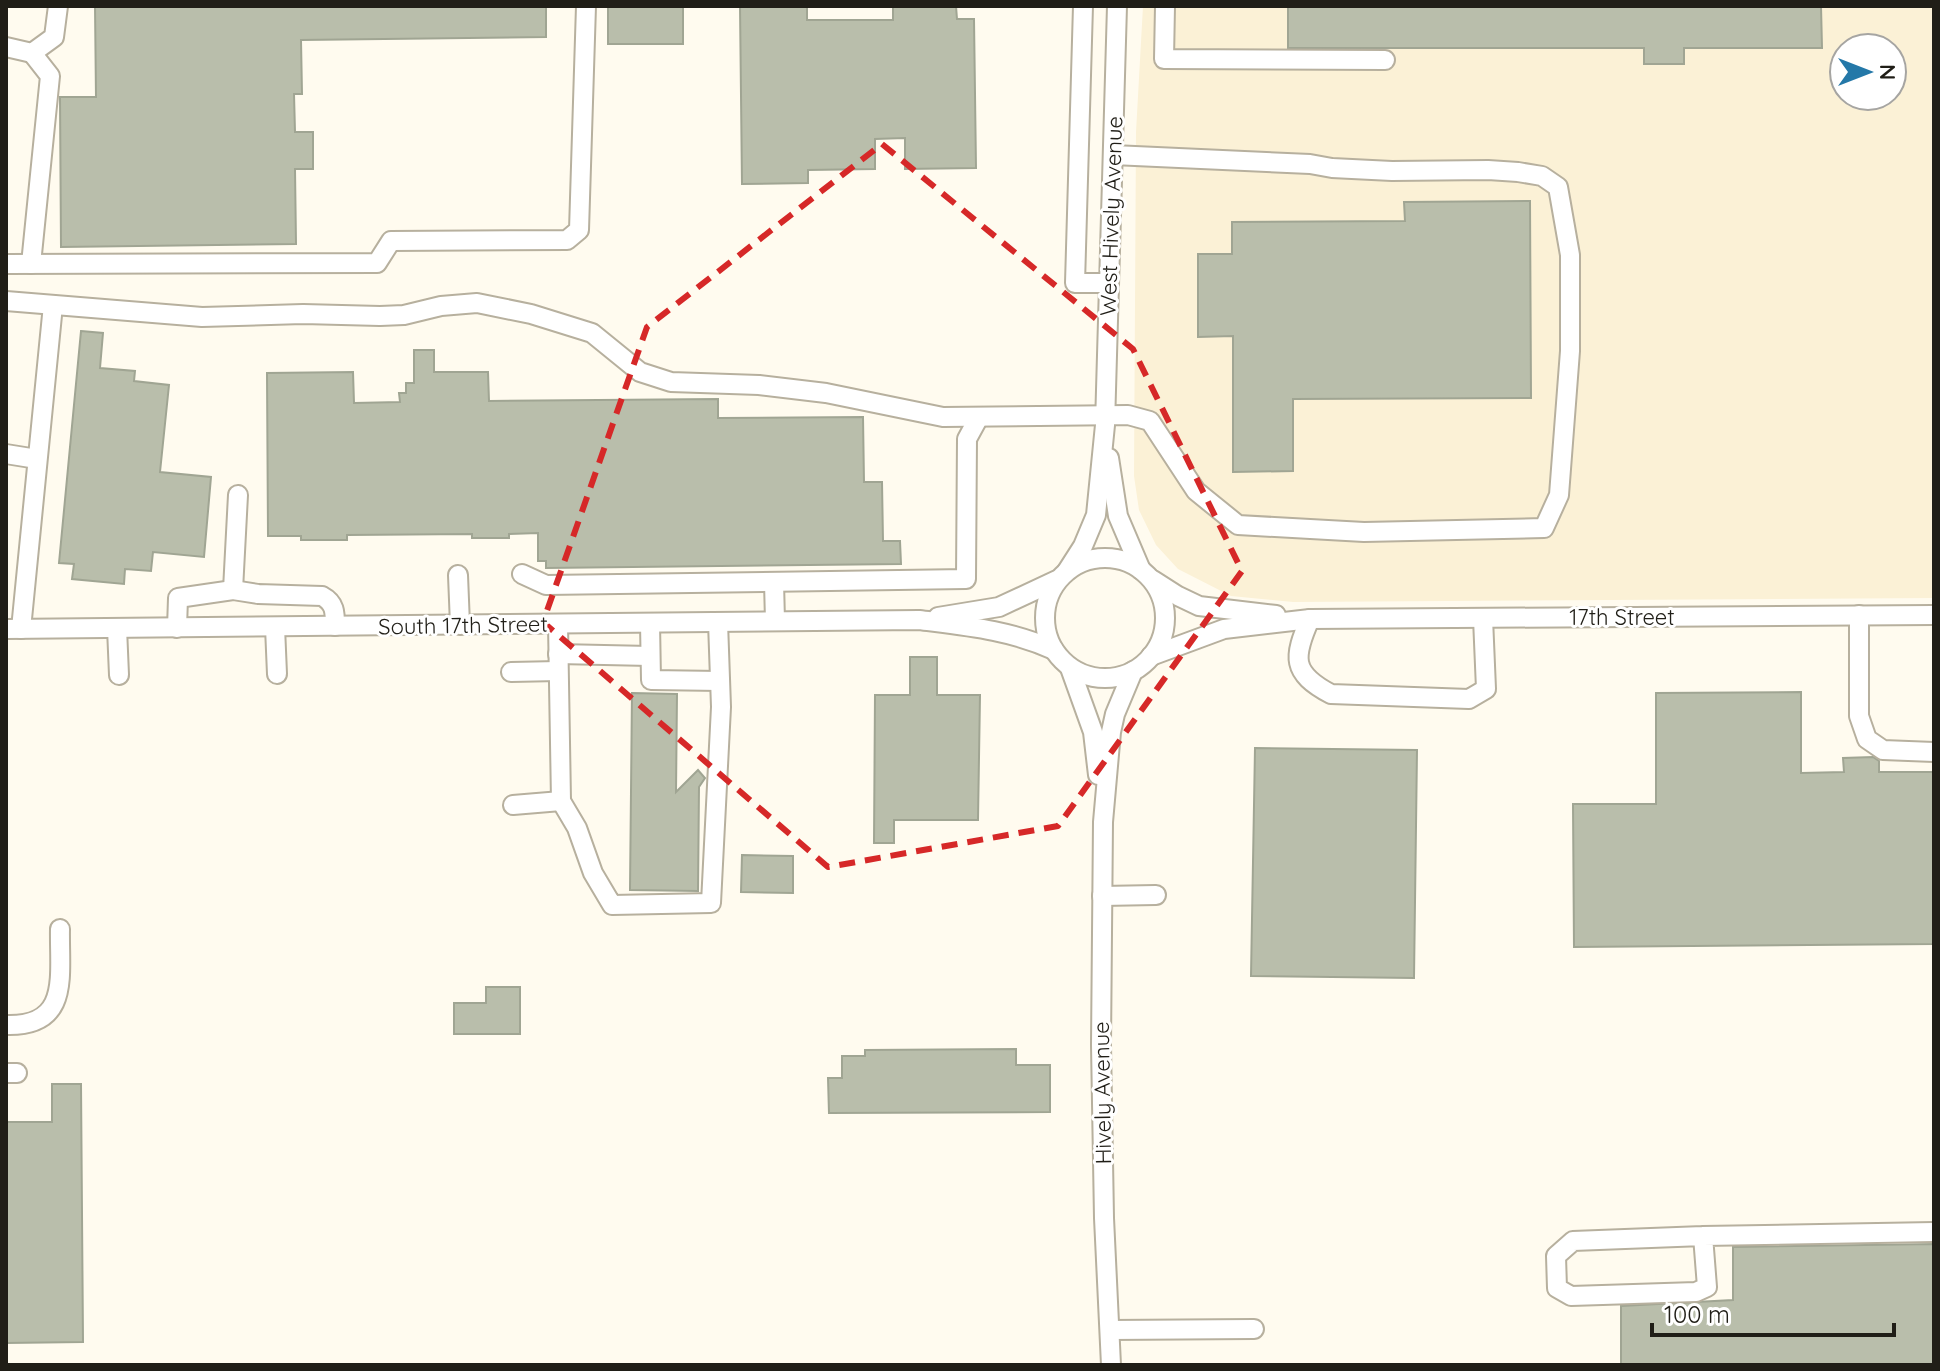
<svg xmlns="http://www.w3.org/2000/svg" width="1940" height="1371" viewBox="0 0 1940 1371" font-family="Quicksand,sans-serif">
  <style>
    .built { fill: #fbf1d6; fill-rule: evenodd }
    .building { fill: #b9beab; stroke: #a0a593; stroke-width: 2 }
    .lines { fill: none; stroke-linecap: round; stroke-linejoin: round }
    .minor-casing { stroke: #b7b09e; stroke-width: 22 }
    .minor { stroke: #fff; stroke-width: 18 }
    .marked { fill: none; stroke: #d62828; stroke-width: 6; stroke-dasharray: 16 10; stroke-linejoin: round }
    .labels { text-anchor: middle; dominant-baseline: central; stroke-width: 6; stroke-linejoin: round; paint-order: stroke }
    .street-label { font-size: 22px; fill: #201e17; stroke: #fff }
  </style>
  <rect width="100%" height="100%" fill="#fffbef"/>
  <path class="built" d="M1143,6H1934V598L1293,602L1231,596L1178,569L1156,545L1139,510L1134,476L1136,132ZM1844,48H1892V96H1844Z"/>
  <g class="building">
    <path d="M95,6H546V37L301,40L302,94H294L295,132H313V169H295L296,244L61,247L60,97H96Z"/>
    <rect x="608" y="6" width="75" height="38"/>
    <path d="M740,6H807V20H893V6H956L957,19H974L976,168L905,169V138L875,139V169L808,170V183L742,184Z"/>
    <path d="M1288,6H1821L1822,48H1684V64H1644V48H1288Z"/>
    <path d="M1530,201L1531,398L1293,399V471L1233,472V336L1198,337V254H1232V222L1405,221L1404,202Z"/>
    <path d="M81,331L103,333L100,368L135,371L134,381L169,385L160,472L211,477L204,557L153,552L151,571L125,569L124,584L72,579L74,564L59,563Z"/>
    <path d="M414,350H434V372H488L489,401L718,399V418L863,417L864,482H882L883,541H900L901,564L546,568V561H538V533L509,534V538H472V534L347,535V540H301V536H268L267,373L353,372L354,403L400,402L399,393H406V383H414Z"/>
    <path d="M910,657H937V695H980L978,820H894V843H874L875,695H910Z"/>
    <path d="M1801,692V773L1844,772L1843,758L1873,757L1879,761V772H1934V944L1574,947L1573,804H1656V693Z"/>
    <path d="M632,693L677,694L676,792L698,770L705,778L699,787L698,891L630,890Z"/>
    <path d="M1255,748L1417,750L1414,978L1251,976Z"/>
    <path d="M742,855L793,856V893L741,892Z"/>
    <path d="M486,987H520V1034H454V1003H486Z"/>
    <path d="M1016,1049V1065H1050V1112L829,1113L828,1078H842V1056H865V1050Z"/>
    <path d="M52,1084H81L83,1342L6,1343V1122H52Z"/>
    <path d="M1934,1244V1365H1621V1306L1733,1300V1247Z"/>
  </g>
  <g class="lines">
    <g class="minor-casing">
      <g id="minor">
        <path d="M1083,6L1075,283H1109"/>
        <path d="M1165,6L1164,59L1385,60"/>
        <path d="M6,47L32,53L54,37L58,6"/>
        <path d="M6,264L377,263L391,241L567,240L579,230L586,6"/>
        <path d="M31,264L50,76L32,53"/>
        <path d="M6,301L202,317L303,314L380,316L404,315L441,306L477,303L531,314L592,333L640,372L671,382L759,385L826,393L943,417L1128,415L1150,421L1196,491L1238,525L1364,532L1544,528L1559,495L1570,351V255L1558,187L1542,176L1518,172L1488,170L1392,171L1332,168L1310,164L1113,155"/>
        <path d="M6,454L37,459"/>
        <path d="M1109,458L1118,516L1141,570"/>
        <circle cx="1105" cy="618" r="60"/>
        <path d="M1067,571L1083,546L1096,515L1105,425L1117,6"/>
        <path d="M522,574L546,585L966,579L967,439L979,417"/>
        <path d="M458,575L460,625"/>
        <path d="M1153,580L1178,596L1199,606L1276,615"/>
        <path d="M774,582L775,621"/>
        <path d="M233,590L238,495"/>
        <path d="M1859,615V716L1867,739L1883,750L1934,752"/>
        <path d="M938,617L999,607L1057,580"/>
        <path d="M1310,619C1293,657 1291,673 1331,694L1469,699L1486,689L1483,618"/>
        <path d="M650,623L651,680L720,681"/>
        <path d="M558,624L561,801L577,828L593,873L612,905L711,903L721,707L718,622"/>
        <path d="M275,627L277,674"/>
        <path d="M117,628L119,675"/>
        <path d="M177,628L178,598L233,590L258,594L322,596C335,603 335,612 335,626"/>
        <path d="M6,629L919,620C966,626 1010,630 1054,650"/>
        <path d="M21,629L53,305"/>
        <path d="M558,654L650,656"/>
        <path d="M1151,656L1224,629L1310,619L1934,615"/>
        <path d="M1070,668L1093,732L1098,775"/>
        <path d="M511,672L558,671"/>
        <path d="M513,805L561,801"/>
        <path d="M1102,896L1156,895"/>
        <path d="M6,1025C71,1027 59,976 60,929"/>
        <path d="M6,1073H17"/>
        <path d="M1703,1236L1707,1287L1696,1292L1571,1296L1557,1288L1556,1256L1573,1241L1703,1236L1934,1232"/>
        <path d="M1110,1330L1254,1329"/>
        <path d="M1111,1365L1104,1218L1101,1045L1103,822L1111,732L1115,714L1133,671"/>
      </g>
    </g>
    <use href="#minor" class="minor"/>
  </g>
  <path class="marked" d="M882,144L1133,349L1242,571L1058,826L828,867L543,622L647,327Z"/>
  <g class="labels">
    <g class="street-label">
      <text transform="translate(1111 216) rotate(-88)">West Hively Avenue</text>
      <text x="1622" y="617">17th Street</text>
      <text transform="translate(463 625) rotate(-1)">South 17th Street</text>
      <text transform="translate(1102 1093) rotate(-91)">Hively Avenue</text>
    </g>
  </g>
  <rect width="1940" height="1371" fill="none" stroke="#201e17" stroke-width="16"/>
  <g transform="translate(1868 72) rotate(90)"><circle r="38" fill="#ffffff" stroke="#a6a5a2" stroke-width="2"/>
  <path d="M0-6L14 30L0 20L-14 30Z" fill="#2478a8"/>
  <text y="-12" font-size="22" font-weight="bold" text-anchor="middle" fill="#201e17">N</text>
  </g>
  <path d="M1652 1323v12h242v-12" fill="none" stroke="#201e17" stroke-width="4"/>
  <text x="1664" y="1323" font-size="24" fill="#201e17" stroke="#ffffff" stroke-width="6" paint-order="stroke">100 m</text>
</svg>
